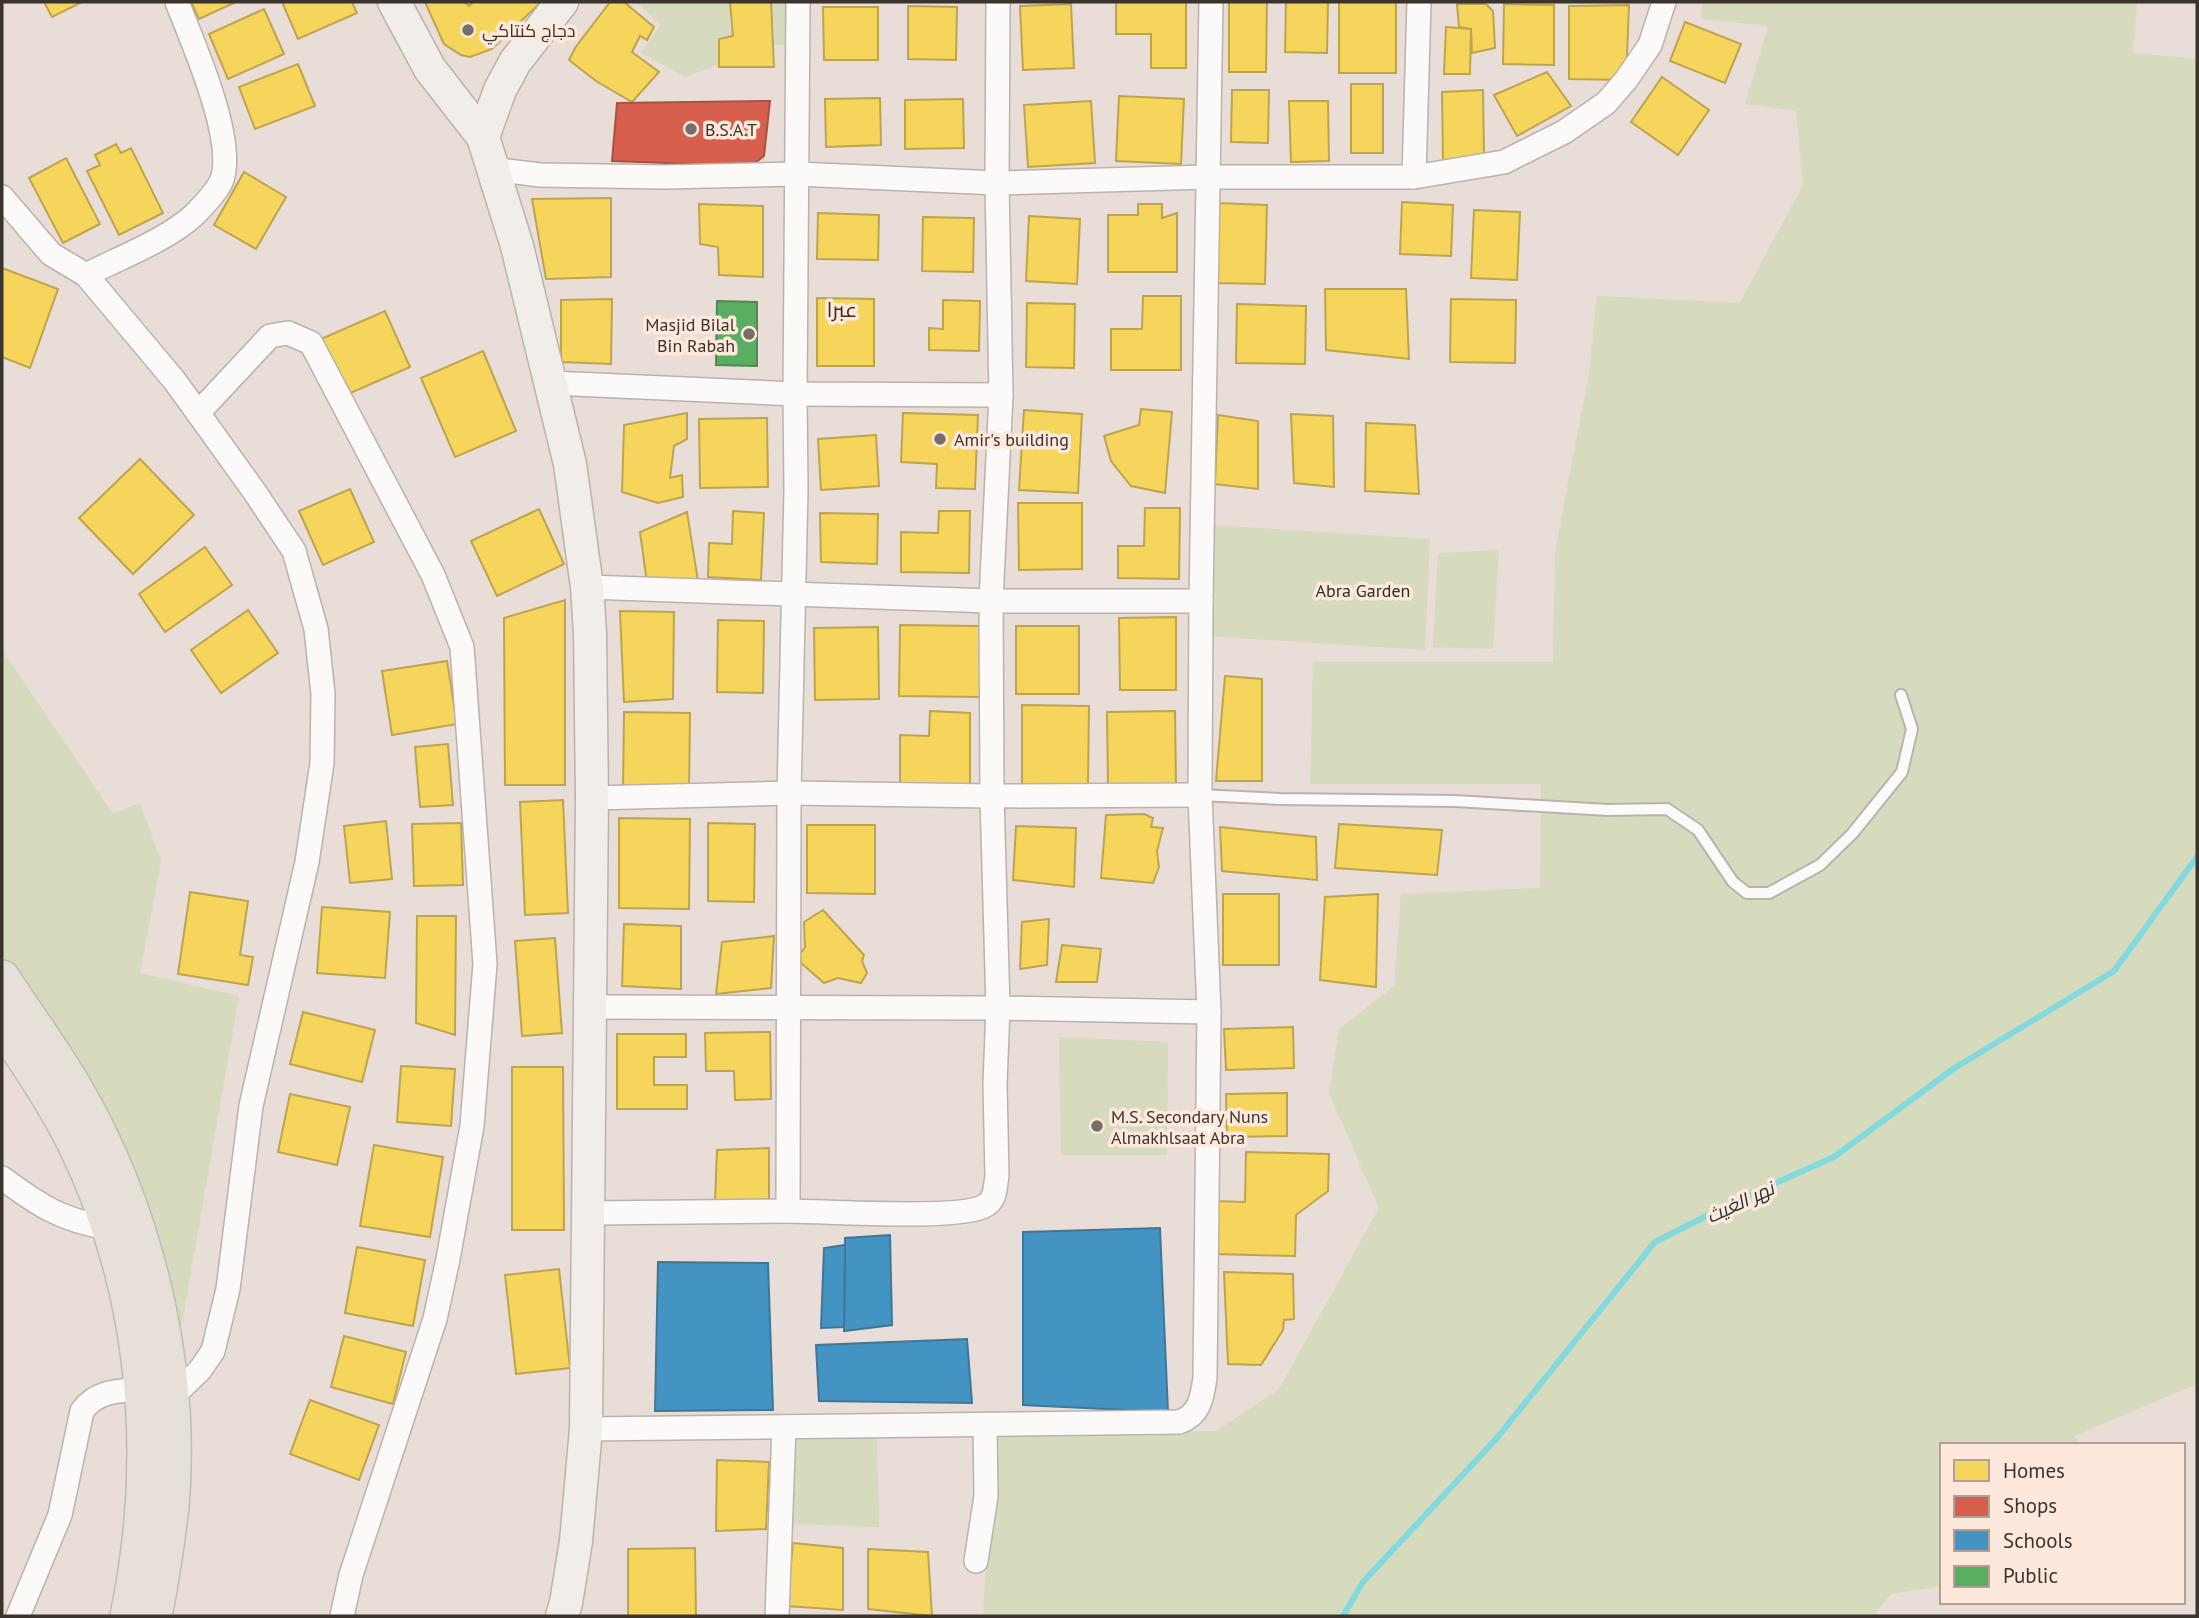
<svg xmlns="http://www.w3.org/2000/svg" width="2199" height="1618" viewBox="0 0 2199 1618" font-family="'PT Sans',Cairo,sans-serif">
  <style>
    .green { fill: #d5dbbc }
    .homes { fill: #f6d55c; stroke: #bea44e; stroke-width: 2 }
    .shops { fill: #d6604d; stroke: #a85244; stroke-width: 2 }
    .schools { fill: #4393c3; stroke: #417696; stroke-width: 2 }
    .public { fill: #5aae61; stroke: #518952; stroke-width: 2 }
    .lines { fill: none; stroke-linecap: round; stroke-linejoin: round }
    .stream { stroke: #84d9de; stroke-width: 6 }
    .lane-casing { stroke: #bbb2ad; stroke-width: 14 }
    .street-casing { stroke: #bbb2ad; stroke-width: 26 }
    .secondary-casing { stroke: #bbb2ad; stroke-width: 35 }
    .primary-casing { stroke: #c1bbb8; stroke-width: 38 }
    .lane { stroke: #fcfaf9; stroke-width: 10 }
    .street { stroke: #fcfaf9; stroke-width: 23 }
    .secondary { stroke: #f1ede9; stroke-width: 32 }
    .primary { stroke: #e6e0d9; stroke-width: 35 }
    .poi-dot { fill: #786e69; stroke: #fee8dc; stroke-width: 2.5 }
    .labels { text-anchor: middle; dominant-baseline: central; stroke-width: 7; stroke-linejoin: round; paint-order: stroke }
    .poi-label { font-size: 18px; fill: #3b332e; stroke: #fee8dc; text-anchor: start }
    .park-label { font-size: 18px; fill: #293411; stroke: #fee8dc }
    .water-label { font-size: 19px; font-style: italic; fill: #1a3032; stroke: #fee8dc }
    .quarter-label { font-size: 21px; fill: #3b2b22; stroke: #fee8dc }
  </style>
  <rect width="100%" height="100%" fill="#e8ddd7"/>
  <g class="green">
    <path d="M636,2H730L733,36L719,39V64L686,77L641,53L661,25Z"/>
    <path d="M771,2H788L789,45H773Z"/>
    <path d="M1703,2H2137L2133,53L2197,59V1384L2074,1436L2081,1445H1942V1586L1891,1594L1873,1616H983L994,1434L1216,1431L1279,1389L1379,1208L1329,1093L1339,1029L1394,986L1401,894L1540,888L1541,784H1310L1313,662H1553L1555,552L1589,374L1597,296L1740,303L1803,185L1796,111L1745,104L1768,26L1701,19Z"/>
    <path d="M1212,525L1430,539L1425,650L1207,636Z"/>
    <path d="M1499,550L1493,649L1433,647L1438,553Z"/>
    <path d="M2,650L113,814L140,803L161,861L140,973L239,996L181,1329L173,1336L97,1101L2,957Z"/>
    <path d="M1059,1037L1168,1042L1167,1155H1061Z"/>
    <path d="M877,1438L879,1527L791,1524L797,1440Z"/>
  </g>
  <g class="homes">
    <path d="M44,2H82L52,17Z"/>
    <path d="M191,2H236L199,19Z"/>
    <path d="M282,2H352L357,13L298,39Z"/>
    <path d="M425,2H464L469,6L473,2H541L492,49L470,57L461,55L444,44Z"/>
    <path d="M610,2H624L654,27L647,40L640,36L632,52L659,72L632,102L596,81L569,60L575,48Z"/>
    <path d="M730,2H771L774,67H719V39L733,36Z"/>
    <path d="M1116,2H1186V68H1151V34H1116Z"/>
    <path d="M1229,2H1267L1266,72H1229Z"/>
    <path d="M1286,2H1328L1327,53L1285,52Z"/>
    <rect x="1339" y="2" width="57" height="71"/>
    <path d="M1071,4L1074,68L1023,70L1020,6Z"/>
    <path d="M1457,4H1486L1493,11L1495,48L1472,53L1471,29L1459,27Z"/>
    <path d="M1504,4L1554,5V65L1503,64Z"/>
    <path d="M1629,5L1626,80L1569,79V6Z"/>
    <path d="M908,6L957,7L956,60L908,59Z"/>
    <path d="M823,7H878V60H824Z"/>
    <path d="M264,9L284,54L228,79L209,34Z"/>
    <path d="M1685,22L1741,44L1725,83L1670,61Z"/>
    <path d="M1446,27L1471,29L1470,74H1444Z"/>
    <path d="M298,64L315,106L255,129L239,87Z"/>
    <path d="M1547,72L1571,106L1517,136L1494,95Z"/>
    <path d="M1662,77L1709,110L1678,155L1631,122Z"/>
    <rect x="1351" y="84" width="32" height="69"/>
    <path d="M1232,90H1269L1268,143L1231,142Z"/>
    <path d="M1483,90L1484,159L1443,160L1442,92Z"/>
    <path d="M1119,96L1184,99L1181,164L1116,161Z"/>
    <path d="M880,98L881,145L826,147L825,99Z"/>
    <path d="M963,99L964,148L905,149V100Z"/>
    <path d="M1091,101L1095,163L1028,167L1024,105Z"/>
    <path d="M1289,101H1328L1329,161L1291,162Z"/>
    <path d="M116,144L121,153L131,148L163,213L119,235L87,171L100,165L95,155Z"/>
    <path d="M66,158L100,224L63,243L29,178Z"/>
    <path d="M244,172L286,197L256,249L214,225Z"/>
    <path d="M611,198V277L546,279L532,199Z"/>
    <path d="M1402,202L1453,205L1451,256L1400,254Z"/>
    <path d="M1217,203L1267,205L1265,284L1215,283Z"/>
    <path d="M699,204L763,206V277L719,275L718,247L700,244Z"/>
    <path d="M1138,204H1162V218L1177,213V272H1108V215H1138Z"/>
    <path d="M1474,210L1520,212L1517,280L1471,278Z"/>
    <path d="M818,213L879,215L878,260L817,259Z"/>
    <path d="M1029,216L1080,219L1077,284L1026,281Z"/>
    <path d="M923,217L974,218L973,272L922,271Z"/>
    <path d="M2,268L58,289L30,368L2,357Z"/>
    <path d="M1325,289H1406L1409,359L1326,350Z"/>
    <path d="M1143,296H1181V370H1111V329H1142Z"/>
    <path d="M817,298L874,299V366H817Z"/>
    <path d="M612,299L611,364L561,362V300Z"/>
    <path d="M1451,299L1516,300L1515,363L1450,362Z"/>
    <path d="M943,300L980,301L979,351L929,350V328L943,329Z"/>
    <path d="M1027,303L1075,304L1074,368L1026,367Z"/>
    <path d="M1237,304L1306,306L1305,364L1236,363Z"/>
    <path d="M385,311L410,367L346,395L321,339Z"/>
    <path d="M483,351L516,431L455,457L421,378Z"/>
    <path d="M1141,409L1172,412L1165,493L1131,486L1111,461L1104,436L1139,425Z"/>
    <path d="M1024,410L1082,414L1078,493L1019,490Z"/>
    <path d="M687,413V439L674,446L670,478L682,475L683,497L658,503L622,492L624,425Z"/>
    <path d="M903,413L978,415L975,489L936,488L937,464L901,462Z"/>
    <path d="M1291,414L1333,416L1334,487L1294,483Z"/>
    <path d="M1218,415L1258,421V489L1215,484Z"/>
    <path d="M767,418L768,487L700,488L699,419Z"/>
    <path d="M1366,423L1415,425L1419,494L1365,491Z"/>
    <path d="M876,435L879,486L821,490L818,439Z"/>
    <path d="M140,459L194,515L133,574L79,518Z"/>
    <path d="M350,489L374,542L323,565L299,511Z"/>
    <path d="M1018,503H1082V569L1019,570Z"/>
    <path d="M1145,508H1180L1179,579L1118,578V546H1144Z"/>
    <path d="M539,509L564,564L497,596L471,541Z"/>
    <path d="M733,511L764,513L761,580L708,577L709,543L732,544Z"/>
    <path d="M939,511H970L969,573L901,572V532L938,533Z"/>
    <path d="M687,512L698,581L647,583L640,532Z"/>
    <path d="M820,513L878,514L877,564L821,562Z"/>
    <path d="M205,547L232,585L165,632L139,594Z"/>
    <path d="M565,600V785H505L504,618Z"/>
    <path d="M248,610L278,653L221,693L191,650Z"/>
    <path d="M620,611L674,612L673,699L624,702Z"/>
    <path d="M1176,617V690H1120L1119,618Z"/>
    <path d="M718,620L764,621L763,693L717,692Z"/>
    <path d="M900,625L980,626V697L899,696Z"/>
    <rect x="1016" y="626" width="63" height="68"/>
    <path d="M878,627L879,699L815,700L814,628Z"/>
    <path d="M447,661L457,724L392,735L382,671Z"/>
    <path d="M1225,676L1262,679V781H1216Z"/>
    <path d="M1022,705L1089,706L1088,784H1022Z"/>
    <path d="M930,711L970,713V784L900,786V735L929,736Z"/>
    <path d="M1175,711L1176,786L1108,787L1107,712Z"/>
    <path d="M624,712L690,713L689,791L623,790Z"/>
    <path d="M448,744L453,805L420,807L415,747Z"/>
    <path d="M563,800L568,913L525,915L520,802Z"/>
    <path d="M1144,814L1153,818L1151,827L1163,828L1157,851L1159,867L1153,883L1101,878L1106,815Z"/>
    <path d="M619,818L690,819L689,909L619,908Z"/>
    <path d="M386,821L392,879L350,883L344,826Z"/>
    <path d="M461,823L463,885L414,886L412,824Z"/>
    <path d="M708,823L755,824L754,902L708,901Z"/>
    <path d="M1339,824L1442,830L1437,875L1335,868Z"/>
    <path d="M807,825H875V894L807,893Z"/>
    <path d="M1016,826L1076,828L1074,887L1013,880Z"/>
    <path d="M1220,827L1316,837L1317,880L1222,871Z"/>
    <path d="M190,892L248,901L240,955L253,957L248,985L178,974Z"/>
    <rect x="1223" y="894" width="56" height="71"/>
    <path d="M1378,894L1376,987L1320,980L1325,897Z"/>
    <path d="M322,907L390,912L385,978L317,973Z"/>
    <path d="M823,910L864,955L862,961L867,973L861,983L838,978L824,983L801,963L800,954L805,947L804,922Z"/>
    <path d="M417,916H456L455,1035L416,1023Z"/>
    <path d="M1049,919L1047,965L1020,969L1022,922Z"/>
    <path d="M624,924L681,926V989L622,986Z"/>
    <path d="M774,936L771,988L716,994L722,942Z"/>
    <path d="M555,938L562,1033L522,1036L515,941Z"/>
    <path d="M1062,945L1101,949L1097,982H1056Z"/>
    <path d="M303,1012L375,1030L362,1082L290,1064Z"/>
    <path d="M1293,1027L1294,1068L1226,1070L1224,1029Z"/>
    <path d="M770,1032L771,1099L735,1100L734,1071H706L705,1033Z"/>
    <path d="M617,1034H686V1057H654V1085H687V1109H617Z"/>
    <path d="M401,1066L455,1069L451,1126L397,1122Z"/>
    <path d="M512,1067H563L564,1230H512Z"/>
    <path d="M1287,1093V1136L1227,1137L1226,1094Z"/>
    <path d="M290,1094L350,1107L337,1165L278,1152Z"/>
    <path d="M374,1145L443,1157L430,1237L360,1226Z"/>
    <path d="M769,1148V1199L715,1202L717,1150Z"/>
    <path d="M1246,1152L1329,1154L1328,1191L1296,1215L1295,1256L1213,1254L1215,1201L1245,1202Z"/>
    <path d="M357,1247L425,1260L413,1326L345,1313Z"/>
    <path d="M559,1269L570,1368L516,1374L505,1275Z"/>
    <path d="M1224,1272L1293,1274L1294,1319L1284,1320L1283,1330L1261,1365L1228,1364Z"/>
    <path d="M344,1336L406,1352L393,1404L331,1387Z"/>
    <path d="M310,1400L379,1425L359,1480L290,1454Z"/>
    <path d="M717,1460L769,1462L766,1529L716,1531Z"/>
    <path d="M793,1543L843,1548V1610L787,1606Z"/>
    <path d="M695,1548L696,1616H628V1549Z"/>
    <path d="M868,1549L928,1552L932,1616L868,1609Z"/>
  </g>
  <path class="shops" d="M770,101L764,156L751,166L612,161L617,103Z"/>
  <g class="schools">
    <path d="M1160,1228L1168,1412L1023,1405V1232Z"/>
    <path d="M890,1235L892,1325L844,1331L845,1238Z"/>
    <path d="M845,1245L844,1327L821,1328L824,1248Z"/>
    <path d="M658,1262L768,1263L773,1410L655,1411Z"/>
    <path d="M967,1339L972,1403L819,1401L816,1345Z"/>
  </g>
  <path class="public" d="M717,301L757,302V366L716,365Z"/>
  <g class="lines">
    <path class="stream" d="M1343,1616L1363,1582L1496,1439L1655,1242L1740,1199L1834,1157L1953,1069L2114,971L2197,857"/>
    <g class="lane-casing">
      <path id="lane" d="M1200,795L1280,799L1455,801L1608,810L1667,809L1698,830L1733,882L1747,893H1769L1820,865L1852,834L1902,772L1912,729L1901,695"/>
    </g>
    <g class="street-casing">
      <g id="street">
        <path d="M492,169L540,175L665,177L797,174L997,183L1208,177H1414L1504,162L1564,132L1606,103L1626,80L1650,45L1664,2"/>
        <path d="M1414,177L1419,2"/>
        <path d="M2,197L51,254L86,275L174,380L198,413L254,491L294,551L316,629L323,694L322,763L307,862L251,1106L228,1289L213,1351L200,1370L171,1398"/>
        <path d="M86,275C117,259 169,239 194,215C202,207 216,192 221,182C238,143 192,41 177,2"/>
        <path d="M551,383L795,394L1001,395"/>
        <path d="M198,413L270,336L288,333L311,343L433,575L462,647L485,964L472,1126L448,1259L435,1319L351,1575L342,1616"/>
        <path d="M587,587L991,601H1201"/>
        <path d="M592,798L789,793L992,796L1200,795"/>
        <path d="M591,1007L998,1008L1209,1012"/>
        <path d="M2,1178C40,1206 61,1220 108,1228"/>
        <path d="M788,1211C822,1211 965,1221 986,1205C996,1199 995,1187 997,1176L995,1084L998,1008L992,796L991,601L1001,395L997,183L998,2"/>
        <path d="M589,1213L788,1211L789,793L796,490L795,394L798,2"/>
        <path d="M586,1429L1179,1422C1200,1415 1202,1397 1205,1378L1209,1012L1200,795L1201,601L1211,2"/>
        <path d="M976,1561L986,1496L985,1425"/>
        <path d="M18,1616L60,1515L82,1411C97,1390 119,1391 143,1389"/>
        <path d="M777,1616L784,1427"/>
      </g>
    </g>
    <g class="secondary-casing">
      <g id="secondary">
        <path d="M394,2L430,69L483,137L517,246L570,464L587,587L590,633L592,798L586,1429L576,1541L566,1603L562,1616"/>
        <path d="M483,137L500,90L515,62L562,2"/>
      </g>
    </g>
    <g class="primary-casing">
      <g id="primary">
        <path d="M2,978C26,1015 53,1051 75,1089C146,1211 183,1365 171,1506C167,1543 161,1580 154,1616"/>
        <path d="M2,1025C28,1063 54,1101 75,1143C147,1290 161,1457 128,1616"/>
      </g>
    </g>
    <use href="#lane" class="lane"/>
    <use href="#street" class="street"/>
    <use href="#secondary" class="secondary"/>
    <use href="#primary" class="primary"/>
  </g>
  <g class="poi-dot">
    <circle cx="468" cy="30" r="7"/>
    <circle cx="691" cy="129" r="7"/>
    <circle cx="749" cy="334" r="7"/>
    <circle cx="940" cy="439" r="7"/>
    <circle cx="1097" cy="1126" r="7"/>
  </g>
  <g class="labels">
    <g class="poi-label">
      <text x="482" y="30">دجاج كنتاكي</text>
      <text x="705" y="129">B.S.A.T</text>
      <text x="735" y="324" text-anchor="end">Masjid Bilal<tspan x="735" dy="21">Bin Rabah</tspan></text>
      <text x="954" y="439">Amir's building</text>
      <text x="1111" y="1116">M.S. Secondary Nuns<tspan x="1111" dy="21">Almakhlsaat Abra</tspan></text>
    </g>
    <g class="park-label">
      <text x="1363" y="590">Abra Garden</text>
    </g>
    <g class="water-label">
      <text transform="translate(1740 1202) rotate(-25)">نهر الغيث</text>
    </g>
    <g class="quarter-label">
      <text x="842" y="309">عبرا</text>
    </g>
  </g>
  <rect width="2199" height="1618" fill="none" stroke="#3b332e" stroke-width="7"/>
  <rect x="1940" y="1443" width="245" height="161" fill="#fee8dc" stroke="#b0a096" stroke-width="2"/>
  <rect x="1954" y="1460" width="35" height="21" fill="#f6d55c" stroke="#b0a096" stroke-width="2"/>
  <text x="2003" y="1478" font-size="21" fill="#3b332e">Homes</text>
  <rect x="1954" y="1496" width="35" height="21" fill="#d6604d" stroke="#b0a096" stroke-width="2"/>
  <text x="2003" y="1513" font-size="21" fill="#3b332e">Shops</text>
  <rect x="1954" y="1530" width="35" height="21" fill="#4393c3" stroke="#b0a096" stroke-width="2"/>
  <text x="2003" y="1548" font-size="21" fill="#3b332e">Schools</text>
  <rect x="1954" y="1566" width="35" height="21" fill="#5aae61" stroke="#b0a096" stroke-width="2"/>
  <text x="2003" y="1583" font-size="21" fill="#3b332e">Public</text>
</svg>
